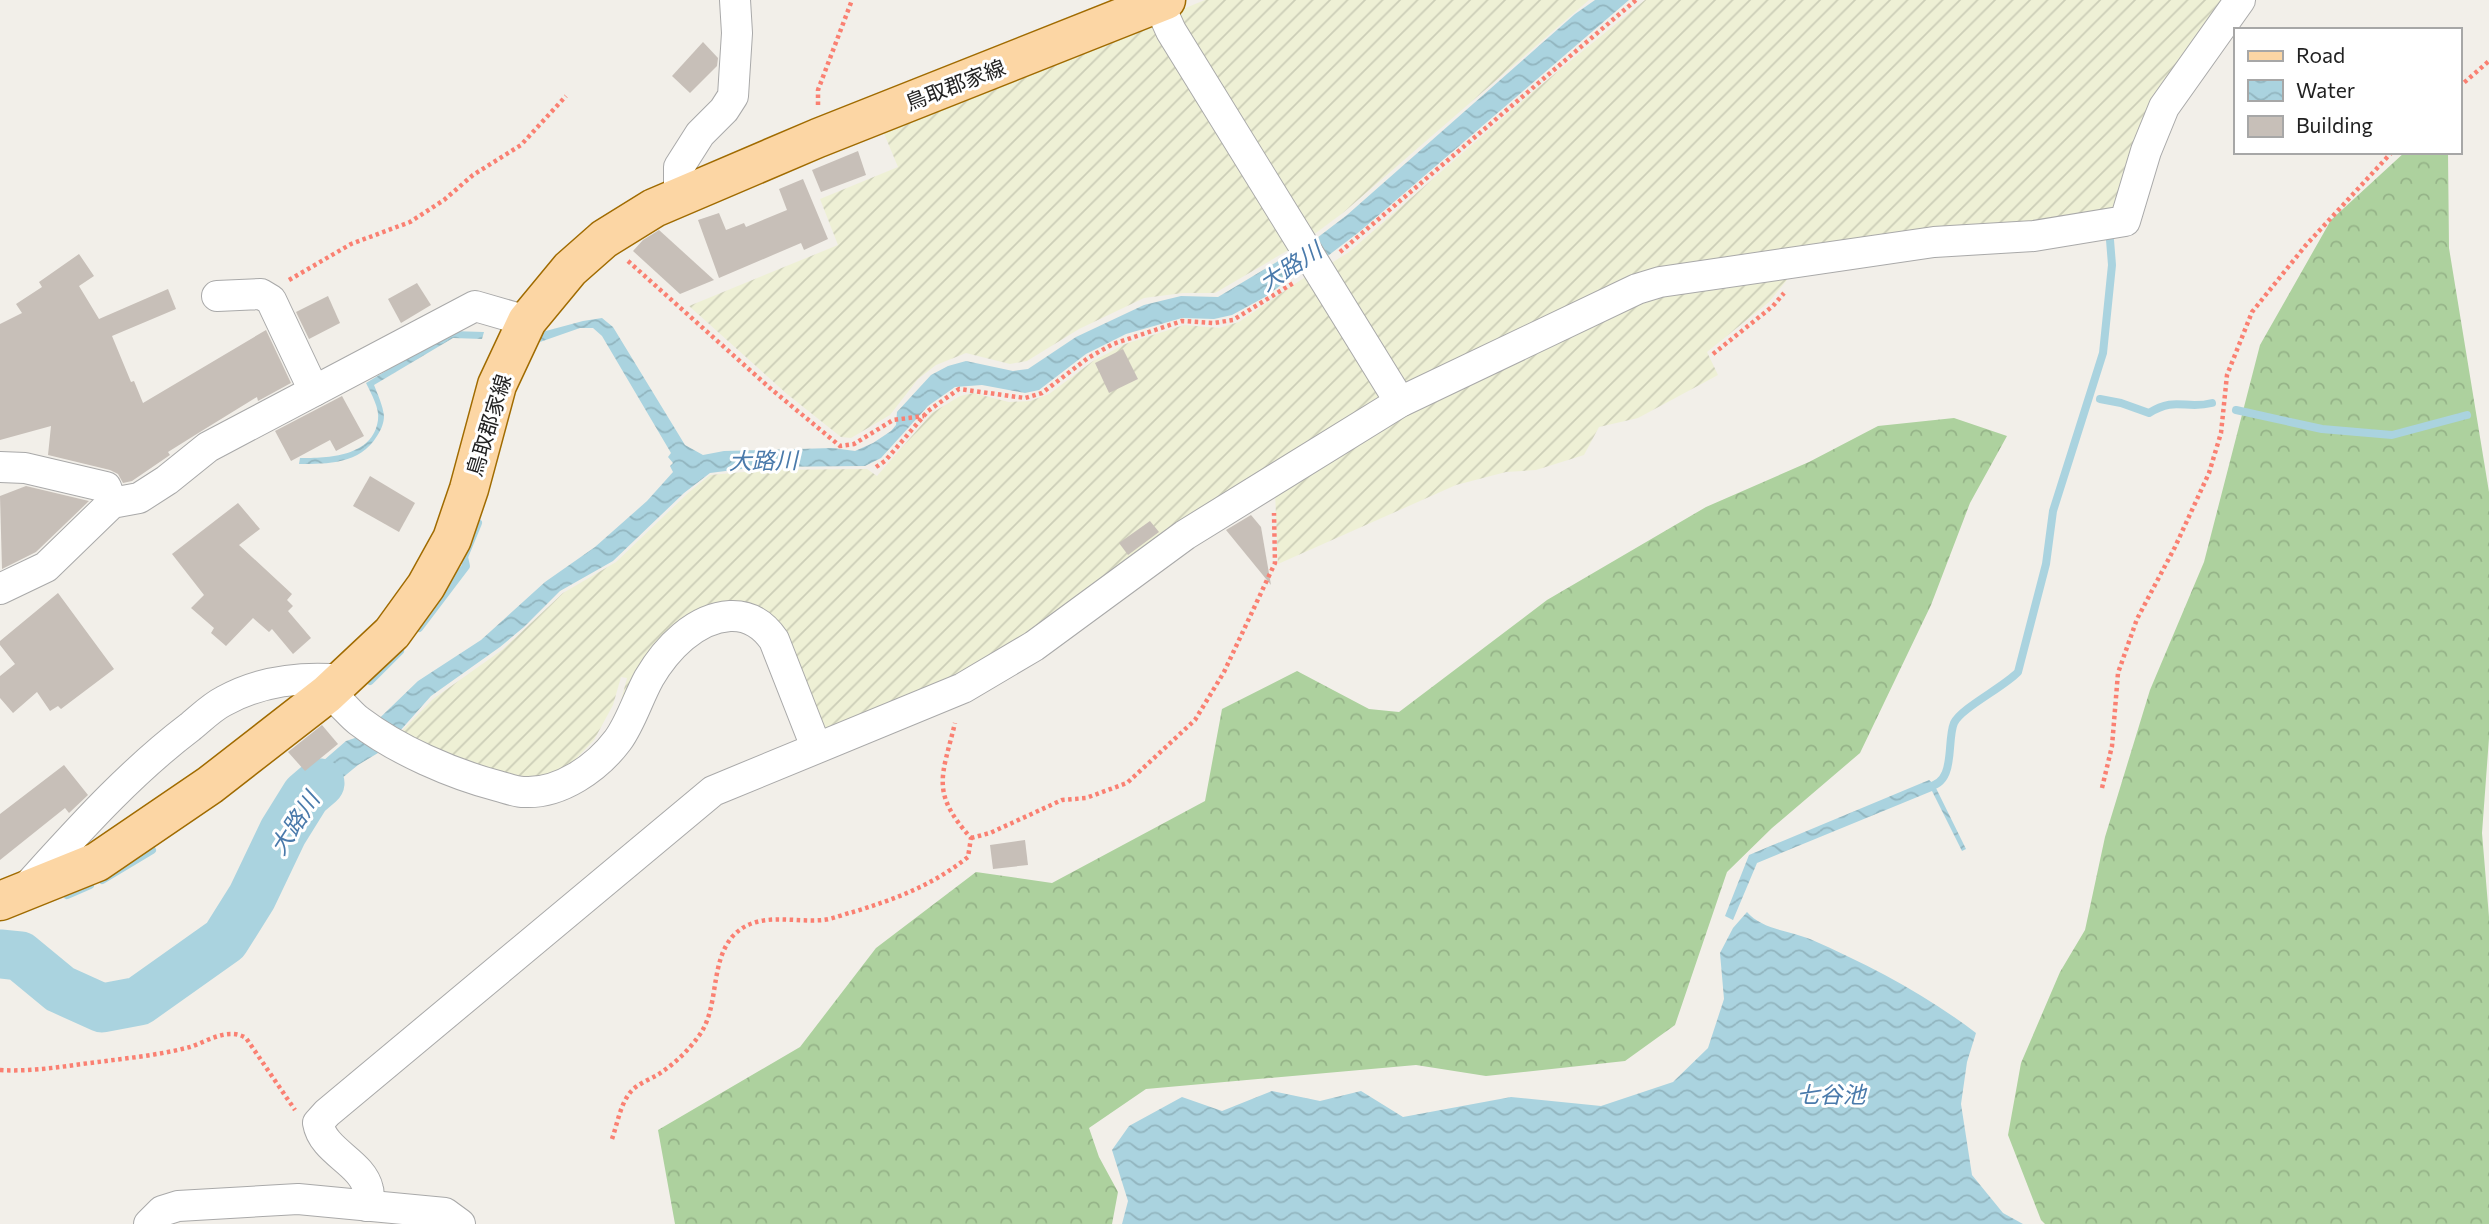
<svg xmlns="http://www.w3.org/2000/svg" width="2489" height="1224" viewBox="0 0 2489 1224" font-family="Commissioner,'Noto Sans JP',sans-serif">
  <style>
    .farmland { fill: url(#farmland-furrows) }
    .forest { fill: url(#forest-crowns) }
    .water { fill: url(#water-waves) }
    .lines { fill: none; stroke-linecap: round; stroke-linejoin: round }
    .stream { stroke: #aad3df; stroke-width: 8 }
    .river { stroke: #aad3df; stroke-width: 49 }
    .building { fill: #c7bfb8 }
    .minor-casing { stroke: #a9a9a9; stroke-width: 32 }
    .major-casing { stroke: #a06b00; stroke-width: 41 }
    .path { stroke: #fa8072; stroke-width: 4.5; stroke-dasharray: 3.5 3.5; stroke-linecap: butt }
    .minor { stroke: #fff; stroke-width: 30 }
    .major { stroke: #fcd6a4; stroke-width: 38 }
    .labels { text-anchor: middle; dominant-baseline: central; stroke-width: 6; stroke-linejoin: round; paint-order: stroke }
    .street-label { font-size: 21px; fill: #222; stroke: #fff }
    .water-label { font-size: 23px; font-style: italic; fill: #4a7aab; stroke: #fff }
  </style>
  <defs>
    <pattern id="farmland-furrows" width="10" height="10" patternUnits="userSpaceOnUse" patternTransform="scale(1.75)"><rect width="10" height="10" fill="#eef0d5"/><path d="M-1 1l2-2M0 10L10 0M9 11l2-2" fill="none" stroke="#ccceb7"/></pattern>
    <pattern id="forest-crowns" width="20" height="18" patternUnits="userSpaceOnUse" patternTransform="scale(1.75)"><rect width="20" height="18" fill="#add19e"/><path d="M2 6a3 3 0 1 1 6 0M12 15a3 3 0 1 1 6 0" fill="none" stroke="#95b388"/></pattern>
    <pattern id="water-waves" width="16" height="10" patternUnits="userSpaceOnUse" patternTransform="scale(1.75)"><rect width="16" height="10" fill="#aad3df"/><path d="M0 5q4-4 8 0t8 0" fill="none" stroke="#92b5bf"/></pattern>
  </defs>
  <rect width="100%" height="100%" fill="#f2efe9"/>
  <g class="farmland">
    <path d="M1205,0H1589L1344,212L1308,239L1173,13Z"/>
    <path d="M1645,0H2236L2121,213L1646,281L1409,393L1325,267L1349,252L1535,90Z"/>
    <path d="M1150,21L1297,245L1215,293H1183L1144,298L1079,329L1027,361L1010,364L966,353L936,365L918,379L890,415L851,438L841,437L787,394L689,306L838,245L820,199L898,167L883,131Z"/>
    <path d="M1314,271L1387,394L1025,644L824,740L790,666L718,611L597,749L620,705L627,678L621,677L613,705L594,740L573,762L531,786L394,739L433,699L502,650L563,593L616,562L688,493L710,475L766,470L867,469L877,476L932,413L960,396L973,393L1009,402L1030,401L1049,394L1093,361L1125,344L1184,325L1219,328L1239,322Z"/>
    <path d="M1791,275L1769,302L1707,352L1718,375L1638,418L1599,427L1584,455L1536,470L1506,472L1456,485L1278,564L1275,492L1278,482L1627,296Z"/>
  </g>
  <g class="forest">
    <path d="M2405,152H2448L2449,248L2489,492V738L2482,833L2489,917V1224H2045L2041,1220L2008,1135L2021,1063L2060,972L2085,930L2105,837L2150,690L2204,562L2260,345L2331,220Z"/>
    <path d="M1954,418L2007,436L1970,503L1931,605L1860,753L1772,828L1727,872L1675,1025L1625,1061L1486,1076L1416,1065L1146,1089L1089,1128L1099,1157L1118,1192L1112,1224H675L658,1130L800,1047L876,948L976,872L1052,883L1205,801L1222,709L1297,671L1369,709L1399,712L1547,600L1706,507L1809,462L1878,426Z"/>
  </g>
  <g class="water">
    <path d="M1595,0H1629L1359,232L1329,255L1303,269L1265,297L1232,315L1214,319L1182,318L1126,334L1086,354L1039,390L1025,393L982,385L955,387L928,406L881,458L865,466L757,467L710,473L684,493L613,561L560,591L524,627L500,647L431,696L383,750L358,765L302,811L289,838L270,836L289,796L308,774L346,741L361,736L418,681L481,640L545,582L595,547L647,501L673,472L670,466L673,463L668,457L671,453L602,336L593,328H580L540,342L542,332L583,321L602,318L613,327L685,445L703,455L724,451L833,448L855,451L873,443L891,431L896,425L897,412L931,375L948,366L966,361L1013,371L1028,369L1076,337L1144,305L1181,296L1218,297L1317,238L1347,215L1575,14Z"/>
    <path d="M452,331L484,332L482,339L453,338L374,385C378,395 383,406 384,416C384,423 381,430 377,436C360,464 328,464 299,464L300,458C328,458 373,457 378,420C380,409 371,393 366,383Z"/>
    <path d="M1929,780L1934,784L1966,849L1962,851L1932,791L1757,863L1733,920L1725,916L1749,855Z"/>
    <path d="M1747,912C1761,929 1790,931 1810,939C1869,965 1925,994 1976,1033L1967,1062L1961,1104L1972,1175L2003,1213L2023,1224H1122L1128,1201L1112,1150L1129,1126L1182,1097L1222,1111L1272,1091L1320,1101L1361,1091L1403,1117L1511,1097L1601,1106L1673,1082L1708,1048L1724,999L1720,953L1733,928Z"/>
  </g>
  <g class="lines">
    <g class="stream">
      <path d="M2100,399L2121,403L2149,413C2176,396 2185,410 2212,403"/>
      <path d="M2236,410L2322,429L2392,435L2467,415"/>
      <path d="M419,628L466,566L464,557L478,523"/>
      <path d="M370,681L400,651"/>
      <path d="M1927,787C1957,784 1946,742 1954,723C1961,708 2004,687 2018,672L2046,564L2053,511L2103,353L2112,265L2110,240"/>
      <path d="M102,880L152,850"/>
      <path d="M67,895L90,885"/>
    </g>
    <path class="river" d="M0,954L20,956L60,989L102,1008L139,1001L225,940L252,897L283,832L306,795L320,783"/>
  </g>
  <g class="building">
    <path d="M703,42L718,58L717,66L690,93L672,76Z"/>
    <path d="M858,151L866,175L821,192L812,170Z"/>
    <path d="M803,179L828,239L804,250L801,243L719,278L698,220L719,213L726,230L744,223L746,227L787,210L779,189Z"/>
    <path d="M659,230L714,280L680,294L633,251L643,240Z"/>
    <path d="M79,254L94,276L79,286L99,319L168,289L176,309L112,336L131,382L134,381L143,403L266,330L291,383L258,401L257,397L200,432L168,452L170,455L132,481L123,483L118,474L110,470L48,455L51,426L0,440V324L22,313L16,304L42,287L39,282Z"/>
    <path d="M417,283L431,305L401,323L388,299Z"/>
    <path d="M328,296L340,323L309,339L296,312Z"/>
    <path d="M1123,349L1138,379L1109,393L1095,363Z"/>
    <path d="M342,396L364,436L336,451L330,440L291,461L275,431Z"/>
    <path d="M370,476L415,503L399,532L353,506Z"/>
    <path d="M26,486L89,501L36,552L2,569L0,496Z"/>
    <path d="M238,503L260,529L239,545L292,594L287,600L293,606L288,611L311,638L293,654L272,629L269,632L253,618L226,646L211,633L214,628L191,608L204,595L172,554Z"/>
    <path d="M1251,515L1261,527L1271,585L1226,530Z"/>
    <path d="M1150,521L1159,532L1128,555L1119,543Z"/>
    <path d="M58,593L114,669L61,709L58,706L50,711L37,692L13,713L0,698V676L15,664L0,645V641Z"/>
    <path d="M322,725L338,744L305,771L288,752Z"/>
    <path d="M64,765L88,795L69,813L65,808L0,860V814Z"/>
    <path d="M1025,840L1028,865L993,869L990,845Z"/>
  </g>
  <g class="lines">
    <g class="minor-casing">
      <g id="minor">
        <path d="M1157,0L1171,31L1400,402"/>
        <path d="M679,197V167L700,134L724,110L733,96L737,33L735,0"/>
        <path d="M217,296L261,294L271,300L314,391"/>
        <path d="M0,467L25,468L106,487L112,503"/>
        <path d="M0,589L46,567L112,503L139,498L167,480L208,447L475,306L527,321"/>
        <path d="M327,694C340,699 348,713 359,721C397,750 452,774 498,786C506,788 516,792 524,792C560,794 597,768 618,740C631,722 638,698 649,678C666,649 695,618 730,616C749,615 763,624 774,640L816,747"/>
        <path d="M25,889C77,832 128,774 190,727C201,718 212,707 224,701C262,680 302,676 344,680"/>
        <path d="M367,1206C368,1201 370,1194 368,1189C362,1162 323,1152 318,1123L327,1113L713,791L963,688L1034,646L1185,535L1400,402L1637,289L1660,282L1934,242L2034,236L2125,221L2146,151L2164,107L2240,0"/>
        <path d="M149,1224L162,1211L178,1206L298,1199L445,1213L460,1224"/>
      </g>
    </g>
    <g class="major-casing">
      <path id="major" d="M0,901L97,862L210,785L327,694L392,633L426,586L452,539L469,489L497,385L527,321L570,269L604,239L654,208L818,138L1166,0"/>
    </g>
    <g class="path">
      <path d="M2459,87L2489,61"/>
      <path d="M818,105V90L852,0"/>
      <path d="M1340,252L1636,0"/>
      <path d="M628,261L771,389L840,446L854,444L893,420L924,416"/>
      <path d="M289,280L351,244L410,222L444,200L473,175L521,145L566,96"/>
      <path d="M1713,354L1773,306L1784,293"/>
      <path d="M876,467L885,461L928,411L959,389L1025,398L1042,393L1088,358L1113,344L1182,321L1214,323L1233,320L1295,282"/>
      <path d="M2102,788L2112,746L2118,673L2137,619L2175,547L2209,473L2221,433L2227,375L2252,312L2306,245L2392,152"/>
      <path d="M971,838L990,833L1062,800L1086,798L1127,783L1195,720L1224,672L1275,563L1274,513"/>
      <path d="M0,1070C33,1072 65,1066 98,1062C128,1058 160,1055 190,1047C208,1041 228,1027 246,1038L295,1110"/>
      <path d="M612,1139C617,1125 620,1106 629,1094C636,1084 649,1080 659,1074C674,1064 688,1051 698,1037C720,1009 709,965 732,937C756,910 792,923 823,920C833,919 844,914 853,912C896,899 933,885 968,857L971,838C930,792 942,777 955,723"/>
    </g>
    <use href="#minor" class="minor"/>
    <use href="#major" class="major"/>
  </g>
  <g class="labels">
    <g class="street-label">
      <text transform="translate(955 84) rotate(-21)">鳥取郡家線</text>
      <text transform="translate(488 425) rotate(-73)">鳥取郡家線</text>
    </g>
    <g class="water-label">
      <text transform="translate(1290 266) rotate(-33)">大路川</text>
      <text transform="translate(763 460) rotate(-1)">大路川</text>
      <text transform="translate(294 823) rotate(-57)">大路川</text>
      <text x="1831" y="1094">七谷池</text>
    </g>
  </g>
  <rect x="2234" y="28" width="228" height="126" fill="#ffffff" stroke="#a7a7a7" stroke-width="2"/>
  <rect x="2248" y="51" width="35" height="10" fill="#fcd6a4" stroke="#a7a7a7" stroke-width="2"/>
  <text x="2296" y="63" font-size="21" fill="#222222">Road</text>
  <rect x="2248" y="80" width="35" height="21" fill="url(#water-waves)" stroke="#a7a7a7" stroke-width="2"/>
  <text x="2296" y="98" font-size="21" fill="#222222">Water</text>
  <rect x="2248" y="116" width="35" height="21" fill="#c7bfb8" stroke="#a7a7a7" stroke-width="2"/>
  <text x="2296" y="133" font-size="21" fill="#222222">Building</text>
</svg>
